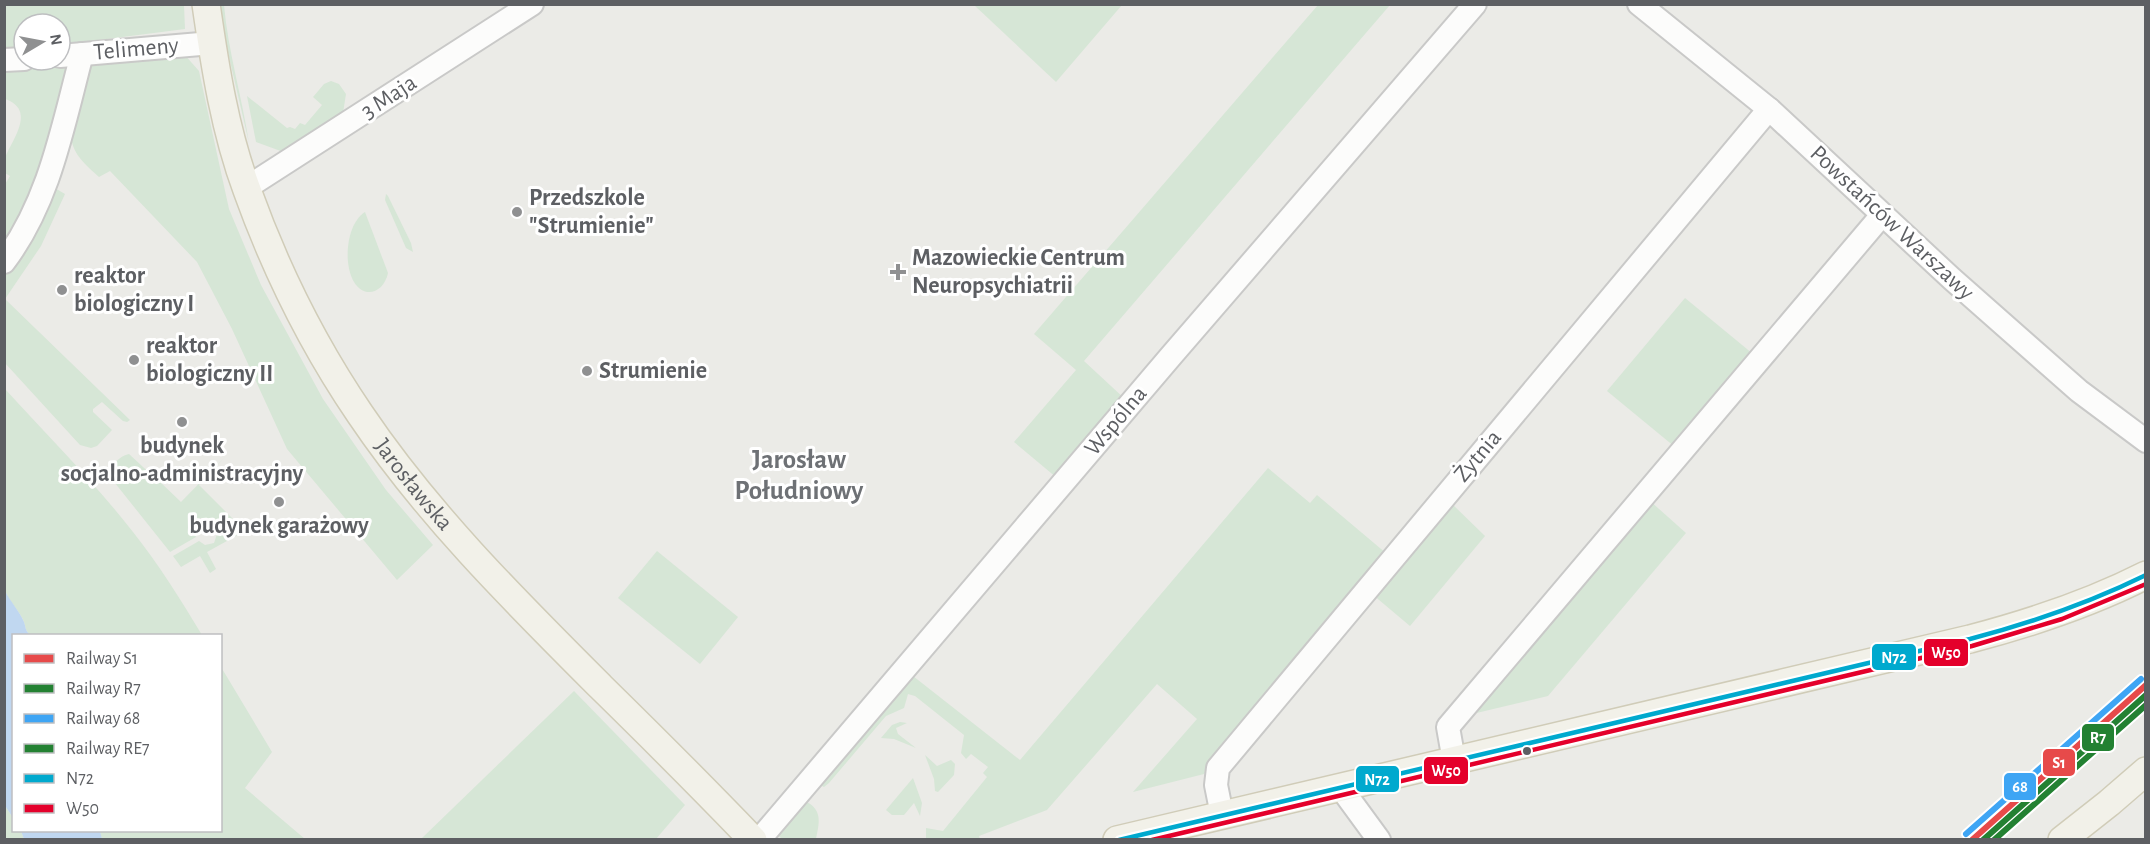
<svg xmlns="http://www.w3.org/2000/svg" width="2150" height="844" viewBox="0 0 2150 844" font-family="'Alegreya Sans',sans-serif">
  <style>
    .green { fill: #d6e6d6 }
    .water { fill: #c0d7f0 }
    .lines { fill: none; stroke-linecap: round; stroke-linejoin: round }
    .minor-casing { stroke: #c9c9c8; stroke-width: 26 }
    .major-casing { stroke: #d0ccb8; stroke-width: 30 }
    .minor { stroke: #fcfcfb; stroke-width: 22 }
    .major { stroke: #f2f1e9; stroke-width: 27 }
    .bus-1-casing { stroke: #fff; stroke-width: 9 }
    .bus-2-casing { stroke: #fff; stroke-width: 9 }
    .bus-1 { stroke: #00a9ce; stroke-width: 4.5 }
    .bus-2 { stroke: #e4002b; stroke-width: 4.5 }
    .rail-1-casing { stroke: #fff; stroke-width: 10 }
    .rail-2-casing { stroke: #fff; stroke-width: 10 }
    .rail-3-casing { stroke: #fff; stroke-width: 10 }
    .rail-4-casing { stroke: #fff; stroke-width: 10 }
    .rail-1 { stroke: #e74a4a; stroke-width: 6 }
    .rail-2 { stroke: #238132; stroke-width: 6 }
    .rail-3 { stroke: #3ea5f4; stroke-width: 6 }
    .rail-4 { stroke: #238132; stroke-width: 6 }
    .poi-dot { fill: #8f9091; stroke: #fff; stroke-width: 2 }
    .bus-dot { fill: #5d5f63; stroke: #fff; stroke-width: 2 }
    .labels { text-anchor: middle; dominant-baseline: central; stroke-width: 6; stroke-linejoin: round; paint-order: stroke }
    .street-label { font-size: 24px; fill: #5d5f63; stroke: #fff }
    .poi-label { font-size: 24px; font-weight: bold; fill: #5d5f63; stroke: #fff; text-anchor: start }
    .quarter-label { font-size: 27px; font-weight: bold; fill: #6e7175; stroke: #fff }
    .line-badge { stroke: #fff; stroke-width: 2 }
    .badge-label { font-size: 16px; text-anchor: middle; font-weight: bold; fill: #fff }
  </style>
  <rect width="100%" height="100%" fill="#ebebe7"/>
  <g class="green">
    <path d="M4,5H184L185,29L60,45V24H24V48L5,49Z"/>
    <path d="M217,5H224C228,51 242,97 249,143Z"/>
    <path d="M974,5H1122L1056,82Z"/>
    <path d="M1318,5H1390L1084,361L1125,399L1057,478L1014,442L1076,370L1034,334Z"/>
    <path d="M184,54L199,71L229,209L261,285L323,399L386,490L433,545L397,580L287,449L232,329L197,262L110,171L99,177C86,165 73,155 71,137L89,61Z"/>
    <path d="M60,62L68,67L69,71C51,130 37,190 5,243L4,186L10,176L5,173C5,168 4,163 5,158C12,140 37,110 5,99V66Z"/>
    <path d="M331,81L339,84L346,94L343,113L286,153L256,142L247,96L287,128L290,127L295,129L300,123L305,125L322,105L313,97L324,84Z"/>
    <path d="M53,187L65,194L41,246L5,299L130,420L127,422L123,421L102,402L93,409V412L112,430L97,446L91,448L80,445L5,363V276Z"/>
    <path d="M386,194L388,196L411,243L413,252L406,248L385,200Z"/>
    <path d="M365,212L388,273C384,292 365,300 354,282C343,264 346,224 365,212Z"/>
    <path d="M1685,298L1753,354L1675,447L1607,391Z"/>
    <path d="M5,389C48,436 94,482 133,532C159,565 181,600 202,635H30C25,630 26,628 24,622C21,613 9,601 5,591Z"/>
    <path d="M129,454L156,479L158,477L160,479L159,481L181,502L225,457L199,485L245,531L207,552L216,569L210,573L200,556L181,567L173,556L199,541L205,545L214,543L217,534L209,520L202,518L196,519L192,527L196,537L170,552L111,478C108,467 119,456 129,454Z"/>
    <path d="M1268,468L1310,503L1317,495L1387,554L1204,774L1133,792L1197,719L1157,684L1047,810L979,836L980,839H926V828L943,831L987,777L983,773L988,767L971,754L966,759L961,753L964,735L915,696L908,694L904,708L886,716L829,783L824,787L820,785L913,676L1020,760Z"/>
    <path d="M1649,500L1686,533L1548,696L1468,715Z"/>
    <path d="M1450,502L1485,536L1410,626L1372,594Z"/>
    <path d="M657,551L738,617L700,664L618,598Z"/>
    <path d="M221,667L272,752L245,788L305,839L102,840L100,831L220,830Z"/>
    <path d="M574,691L685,805L656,839H421Z"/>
    <path d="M900,722L907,723L896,728L898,734L916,748L894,739L881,738L892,725Z"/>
    <path d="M925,755L937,766L951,760L955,764L954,775L938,792L935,791L934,779Z"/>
    <path d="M913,778L922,803L920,816L914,803L904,815H892L886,810Z"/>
    <path d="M807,802C823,811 819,824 816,839H783L778,836Z"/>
    <path d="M4,804L13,818L14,830L21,831L24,839H5Z"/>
  </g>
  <g class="water">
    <path d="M5,591C10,601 20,612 24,622C26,628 25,630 30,635L14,636L13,818L4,804Z"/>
    <path d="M21,831H100L102,839H24Z"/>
  </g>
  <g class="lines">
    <g class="minor-casing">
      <g id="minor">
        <path d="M1639,4L1769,109L1952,279L2079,391L2146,441"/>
        <path d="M60,56L212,43"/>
        <path d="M4,60L24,59"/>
        <path d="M246,188L532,4"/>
        <path d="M4,262C50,201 63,125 82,54"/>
        <path d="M1454,761L1448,727L1882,215"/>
        <path d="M1341,788L1379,840"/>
        <path d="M1222,815L1216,785L1218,768L1769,109"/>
        <path d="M759,840L1171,356L1475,4"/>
      </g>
    </g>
    <g class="major-casing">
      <g id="major">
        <path id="s1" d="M206,4C215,67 225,131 247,190C275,268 313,345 360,414C428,515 515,601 601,687C652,737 703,788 753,840"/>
        <path d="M1117,840L1970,639C2031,623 2089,604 2146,575"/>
        <path d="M2062,840L2109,803L2146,771"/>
      </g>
    </g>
    <use href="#minor" class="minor"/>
    <use href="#major" class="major"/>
    <g class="bus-1-casing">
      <path id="bus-1" d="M1119,840L1970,639C2031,623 2089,603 2146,575"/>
    </g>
    <g class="bus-2-casing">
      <path id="bus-2" d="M1152,840L1972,646L2062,619L2146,584"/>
    </g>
    <use href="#bus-1" class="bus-1"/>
    <use href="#bus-2" class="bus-2"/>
    <g class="rail-1-casing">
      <path id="rail-1" d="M1972,840L2146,685"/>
    </g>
    <g class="rail-2-casing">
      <path id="rail-2" d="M1983,840L2146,695"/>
    </g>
    <g class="rail-3-casing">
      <path id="rail-3" d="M1966,834L2141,679"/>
    </g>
    <g class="rail-4-casing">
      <path id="rail-4" d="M1994,840L2146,705"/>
    </g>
    <use href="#rail-1" class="rail-1"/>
    <use href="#rail-2" class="rail-2"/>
    <use href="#rail-3" class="rail-3"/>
    <use href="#rail-4" class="rail-4"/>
  </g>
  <g class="poi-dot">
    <circle cx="517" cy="212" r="6"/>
    <path d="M895 263h6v6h6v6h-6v6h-6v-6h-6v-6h6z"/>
    <circle cx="62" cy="290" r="6"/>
    <circle cx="134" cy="360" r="6"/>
    <circle cx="587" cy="371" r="6"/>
    <circle cx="182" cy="422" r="6"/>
    <circle cx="279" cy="502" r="6"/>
  </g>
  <circle class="bus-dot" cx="1527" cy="751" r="5"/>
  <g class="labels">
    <g class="street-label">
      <text transform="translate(136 49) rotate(-5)">Telimeny</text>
      <text transform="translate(389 97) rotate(-33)">3 Maja</text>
      <text transform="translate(1892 223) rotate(43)">Powstańców Warszawy</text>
      <text transform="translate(1116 421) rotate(-50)">Wspólna</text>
      <text transform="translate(1478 456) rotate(-50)">Żytnia</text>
      <text stroke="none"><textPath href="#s1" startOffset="531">Jarosławska</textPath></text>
    </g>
    <g class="poi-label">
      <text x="529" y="198">Przedszkole<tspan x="529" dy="28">"Strumienie"</tspan></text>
      <text x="912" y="258">Mazowieckie Centrum<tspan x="912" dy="28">Neuropsychiatrii</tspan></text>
      <text x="74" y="276">reaktor<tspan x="74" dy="28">biologiczny I</tspan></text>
      <text x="146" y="346">reaktor<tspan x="146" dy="28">biologiczny II</tspan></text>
      <text x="599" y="371">Strumienie</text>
      <text x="182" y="446" text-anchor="middle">budynek<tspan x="182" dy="28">socjalno-administracyjny</tspan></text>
      <text x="279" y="526" text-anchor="middle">budynek garażowy</text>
    </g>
    <g class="quarter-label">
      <text x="799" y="459">Jarosław<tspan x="799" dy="31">Południowy</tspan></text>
    </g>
  </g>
  <g class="line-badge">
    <rect x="1923" y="638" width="46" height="29" rx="6" fill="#e4002b"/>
    <rect x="1871" y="643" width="46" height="28" rx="6" fill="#00a9ce"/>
    <rect x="2081" y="723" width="34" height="29" rx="6" fill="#238132"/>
    <rect x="2042" y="748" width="34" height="29" rx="6" fill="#e74a4a"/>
    <rect x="1423" y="756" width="46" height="29" rx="6" fill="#e4002b"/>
    <rect x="1355" y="765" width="45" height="28" rx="6" fill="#00a9ce"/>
    <rect x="2003" y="772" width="34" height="29" rx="6" fill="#3ea5f4"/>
  </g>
  <g class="badge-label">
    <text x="1946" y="658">W50</text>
    <text x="1894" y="663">N72</text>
    <text x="2098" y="743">R7</text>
    <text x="2059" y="768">S1</text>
    <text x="1446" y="776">W50</text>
    <text x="1377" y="785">N72</text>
    <text x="2020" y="792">68</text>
  </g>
  <rect width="2150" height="844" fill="none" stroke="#5d5f63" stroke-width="12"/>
  <rect x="12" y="634" width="210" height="198" fill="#ffffff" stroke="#bebfc1" stroke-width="1.5"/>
  <rect x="24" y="654" width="30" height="9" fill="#e74a4a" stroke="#bebfc1" stroke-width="1.5"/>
  <text x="66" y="664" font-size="18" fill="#5d5f63">Railway S1</text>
  <rect x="24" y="684" width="30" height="9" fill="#238132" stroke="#bebfc1" stroke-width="1.5"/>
  <text x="66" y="694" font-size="18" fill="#5d5f63">Railway R7</text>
  <rect x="24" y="714" width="30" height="9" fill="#3ea5f4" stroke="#bebfc1" stroke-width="1.5"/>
  <text x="66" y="724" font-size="18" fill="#5d5f63">Railway 68</text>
  <rect x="24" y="744" width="30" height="9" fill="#238132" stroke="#bebfc1" stroke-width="1.5"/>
  <text x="66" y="754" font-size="18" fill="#5d5f63">Railway RE7</text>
  <rect x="24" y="774" width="30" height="9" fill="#00a9ce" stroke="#bebfc1" stroke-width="1.5"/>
  <text x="66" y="784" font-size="18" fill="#5d5f63">N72</text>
  <rect x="24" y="804" width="30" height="9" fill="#e4002b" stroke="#bebfc1" stroke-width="1.5"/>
  <text x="66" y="814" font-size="18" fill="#5d5f63">W50</text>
  <g transform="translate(42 42) rotate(80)"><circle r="28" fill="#ffffff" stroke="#bebfc1" stroke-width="1.5"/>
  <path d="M0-4.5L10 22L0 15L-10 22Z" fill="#8f9091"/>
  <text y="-9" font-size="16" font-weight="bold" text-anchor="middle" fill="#5d5f63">N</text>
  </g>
</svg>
